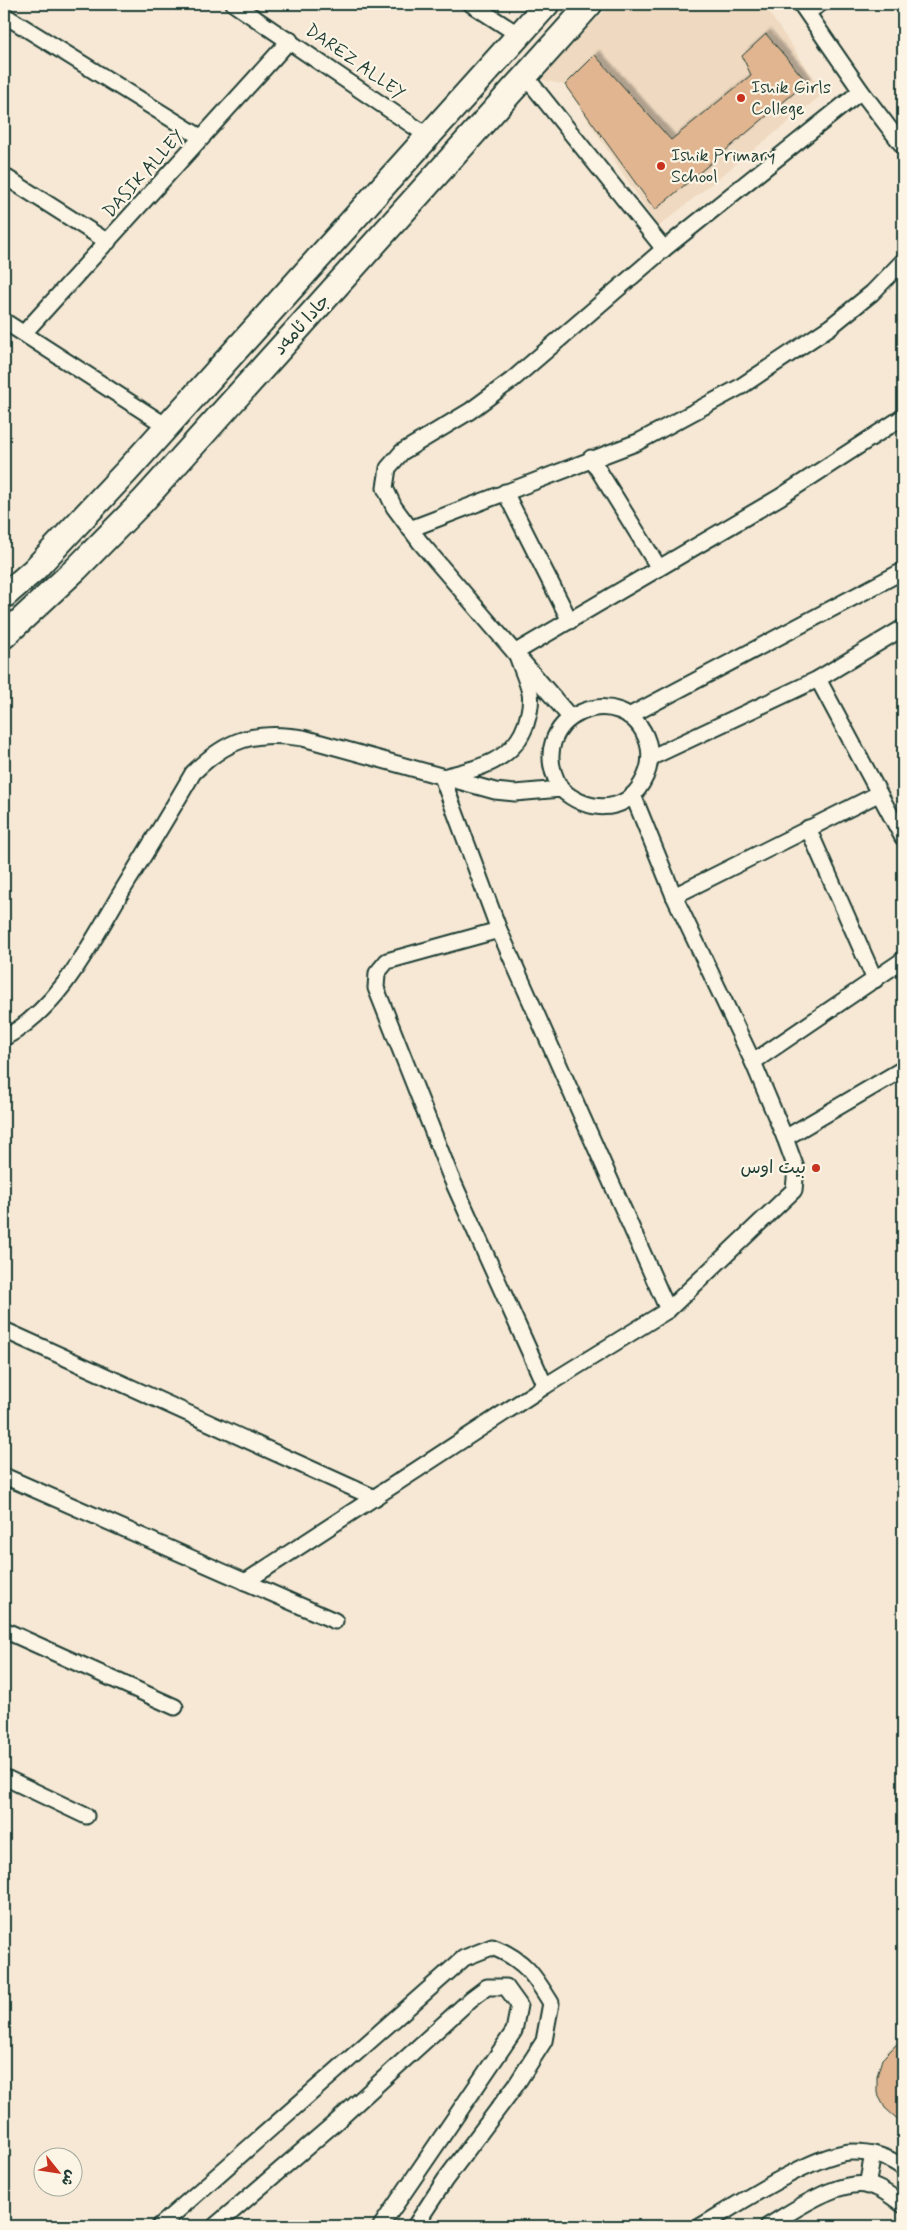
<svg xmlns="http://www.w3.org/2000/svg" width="907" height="2230" viewBox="0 0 907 2230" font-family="Mynerve,'Playpen Sans Arabic',sans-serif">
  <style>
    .built { fill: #efd9c0 }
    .building { fill: #e0b590; stroke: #1f3d34; filter: url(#shadow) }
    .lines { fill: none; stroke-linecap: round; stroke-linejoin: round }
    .street-casing { stroke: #1f3d34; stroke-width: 19 }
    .primary-casing { stroke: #1f3d34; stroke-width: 28 }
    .street { stroke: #fcf5e5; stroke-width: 15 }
    .primary { stroke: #fcf5e5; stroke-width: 24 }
    .poi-dot { fill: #c8321e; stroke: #fcf5e5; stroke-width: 2 }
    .labels { text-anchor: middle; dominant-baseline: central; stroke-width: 4.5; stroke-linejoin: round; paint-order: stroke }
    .street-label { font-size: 18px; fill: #1f3d34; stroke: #fcf5e5 }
    .poi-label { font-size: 18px; fill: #1f3d34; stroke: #fcf5e5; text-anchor: start }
  </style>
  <defs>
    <filter id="shadow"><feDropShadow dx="4.5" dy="-4.5" stdDeviation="1" flood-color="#0004"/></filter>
  </defs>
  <rect width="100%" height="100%" fill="#f6e8d4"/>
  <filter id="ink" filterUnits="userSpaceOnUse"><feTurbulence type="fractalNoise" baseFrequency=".02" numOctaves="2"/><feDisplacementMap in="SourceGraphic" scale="10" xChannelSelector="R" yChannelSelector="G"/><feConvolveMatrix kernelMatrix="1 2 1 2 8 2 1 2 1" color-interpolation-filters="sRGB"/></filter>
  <g filter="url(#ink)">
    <path class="built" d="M612,4H763L824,93L658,227L565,85L535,78Z"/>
    <g class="building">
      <path d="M766,34L807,82L655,210L565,85L595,55L671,140L751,75L742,56Z"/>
      <path d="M903,2038V2124L885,2108L877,2093V2076L882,2059Z"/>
    </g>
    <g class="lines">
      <g class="street-casing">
        <g id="street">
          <path d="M234,4L428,136"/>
          <path d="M471,4L519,35"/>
          <path d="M801,4L861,91L903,146"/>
          <path d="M807,12L820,4"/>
          <path d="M4,15L202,138"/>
          <path d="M526,77L664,249"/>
          <path d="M4,176L108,242"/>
          <path d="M4,321L168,427"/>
          <path d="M24,333L290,40"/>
          <path d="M591,458L659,568"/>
          <path d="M505,492L570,621"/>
          <path d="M410,529L638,442L740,387L830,327L872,293L903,261"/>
          <path d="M818,679L903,838"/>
          <path d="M629,716L903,571"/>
          <path d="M570,717L420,542L394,507L385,488L388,468L402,452L470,411L512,380L664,249L861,91"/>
          <path d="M650,758L818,679L903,628"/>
          <path d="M808,828L875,980"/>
          <path d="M674,896L878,794"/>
          <path d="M499,930L387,961L377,973L376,988L450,1175L545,1386"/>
          <path d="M4,1038C60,1008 91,943 122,891C146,852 170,813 193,773C227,739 255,730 303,738L495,791L515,793L561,789C585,811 623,816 642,783C649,771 652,757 648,743C626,673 518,717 561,789"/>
          <path d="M753,1062L903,960"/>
          <path d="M785,1138L903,1069"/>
          <path d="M668,1310L499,930L442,777C477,769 513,762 526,724C529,714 532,703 530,693C527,679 520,666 516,652L780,497L903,417"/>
          <path d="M4,1330L375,1498"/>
          <path d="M4,1476L335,1621"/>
          <path d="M245,1582L545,1386L668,1310L794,1190L796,1168L785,1138L753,1062L674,896L633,795"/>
          <path d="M4,1630L175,1707"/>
          <path d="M4,1777L86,1816"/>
          <path d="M867,2186L873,2154"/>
          <path d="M160,2226L464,1958L492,1947C524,1959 534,1975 551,2003L544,2041L516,2085L445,2180L415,2226"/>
          <path d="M215,2226L336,2122L471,1999L487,1987H506L519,2005L514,2031L381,2226"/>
          <path d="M701,2226C735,2206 816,2152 853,2152C871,2152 889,2157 903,2168"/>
          <path d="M768,2226C795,2210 845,2173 877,2188C887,2192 895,2199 903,2205"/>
        </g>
      </g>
      <g class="primary-casing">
        <g id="primary">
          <path d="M4,596L34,570L127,471L547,4"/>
          <path d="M4,636L76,569L143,501L590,4"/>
        </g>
      </g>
      <use href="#street" class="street"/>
      <use href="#primary" class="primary"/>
    </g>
  </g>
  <g class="poi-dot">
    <circle cx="741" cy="98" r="5"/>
    <circle cx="661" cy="166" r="5"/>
    <circle cx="816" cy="1168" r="5"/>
  </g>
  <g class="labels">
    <g class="street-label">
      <text transform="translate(355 62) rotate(35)">DAREZ ALLEY</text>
      <text transform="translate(144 174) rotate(-48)">DASIK ALLEY</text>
      <text transform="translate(302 325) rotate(-48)">جادا ئامەد</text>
    </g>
    <g class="poi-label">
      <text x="751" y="88">Ishik Girls<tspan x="751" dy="21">College</tspan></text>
      <text x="671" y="156">Ishik Primary<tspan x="671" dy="21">School</tspan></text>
      <text x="806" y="1168" text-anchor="end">بيت اوس</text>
    </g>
  </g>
  <rect width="907" height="2230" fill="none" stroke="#fcf5e5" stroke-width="20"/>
  <rect x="10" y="10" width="887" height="2210" fill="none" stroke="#1f3d34" stroke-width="2" filter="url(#ink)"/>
  <g transform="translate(58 2172) rotate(120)"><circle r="24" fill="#fcf5e5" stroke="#a4ab9e"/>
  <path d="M0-4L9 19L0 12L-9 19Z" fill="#c8321e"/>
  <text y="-8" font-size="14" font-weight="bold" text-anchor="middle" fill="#1f3d34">ش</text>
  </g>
</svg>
